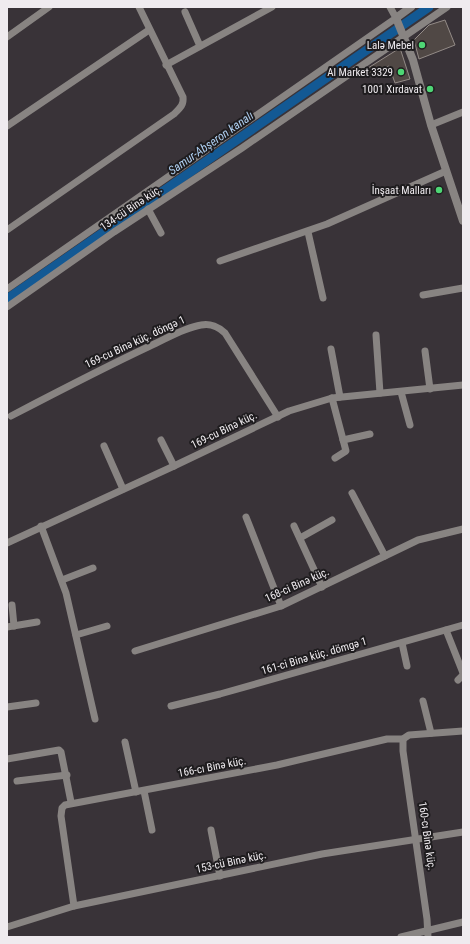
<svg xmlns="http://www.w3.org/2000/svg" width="470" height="944" viewBox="0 0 470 944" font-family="'Roboto Condensed',sans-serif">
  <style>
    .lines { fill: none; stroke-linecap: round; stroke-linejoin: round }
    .canal { stroke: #135994; stroke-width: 9 }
    .building { fill: #504845; stroke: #938b87 }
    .minor { stroke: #888482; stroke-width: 7 }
    .tertiary { stroke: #888482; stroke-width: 8 }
    .poi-dot { fill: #4ed675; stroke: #1e1c1e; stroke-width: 1.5 }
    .labels { text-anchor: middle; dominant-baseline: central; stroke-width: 4; stroke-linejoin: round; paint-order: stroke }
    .poi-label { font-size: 11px; fill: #efebef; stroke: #1e1c1e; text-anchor: end }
    .street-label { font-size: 11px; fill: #efebef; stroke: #1e1c1e }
    .water-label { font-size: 12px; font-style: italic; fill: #afcff1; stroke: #1e1c1e }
  </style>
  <rect width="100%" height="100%" fill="#393338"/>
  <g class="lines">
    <path class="canal" d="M7,299L429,7"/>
  </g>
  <g class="building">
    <path d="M445,20L455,45L419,59L414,40L429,25Z"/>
    <path d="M400,48L410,79L395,83L389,66L371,74L368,68Z"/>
  </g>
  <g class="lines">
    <g class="minor">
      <path d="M185,12L200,46"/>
      <path d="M7,37L49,7"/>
      <path d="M166,65L272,7"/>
      <path d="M431,125L463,112"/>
      <path d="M7,126L149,30"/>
      <path d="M148,209L161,233"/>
      <path d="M7,230L174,114C180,108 184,105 183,97L139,7"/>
      <path d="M308,232L323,298"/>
      <path d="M220,261L327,224L446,171"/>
      <path d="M7,289L396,18L390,7"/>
      <path d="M423,295L463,288"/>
      <path d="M7,307L114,232L242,148L447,7"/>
      <path d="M376,335L380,393"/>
      <path d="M331,349L340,397"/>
      <path d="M425,351L430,389"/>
      <path d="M401,392L410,425"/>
      <path d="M332,398L346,451L335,458"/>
      <path d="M11,416C57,392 103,368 150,346C166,339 183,328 201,325C210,323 219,327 225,333L278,417"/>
      <path d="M161,440L174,466"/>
      <path d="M343,440L370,434"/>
      <path d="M104,446L123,489"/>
      <path d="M352,493L385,556"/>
      <path d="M246,517L281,606"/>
      <path d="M41,526L66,593L95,719"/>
      <path d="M294,526L322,587"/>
      <path d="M300,538L332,520"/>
      <path d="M7,543L174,466L289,411L332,398L463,385"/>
      <path d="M62,580L93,568"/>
      <path d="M12,605L14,626"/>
      <path d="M7,627L37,622"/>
      <path d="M446,630L463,673"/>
      <path d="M76,635L107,626"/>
      <path d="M402,643L407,666"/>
      <path d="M135,651L281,606L418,540L463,529"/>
      <path d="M458,680L463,675"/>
      <path d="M423,701L431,733"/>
      <path d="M171,706L220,694L463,625"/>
      <path d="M7,707L36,703"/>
      <path d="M403,739V751L427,919L428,937"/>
      <path d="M125,742L136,792"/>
      <path d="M7,759L59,750L61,752L71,802"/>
      <path d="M17,781L67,775"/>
      <path d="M144,791L152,830"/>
      <path d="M211,830L220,876"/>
      <path d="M74,906L61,816L62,808L65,805L277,765L387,739H403L409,735L463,731"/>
      <path d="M7,927L74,906L322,854L463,832"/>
      <path d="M401,937L463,922"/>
    </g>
    <path class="tertiary" d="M411,7L396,18L413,60L431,125L463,221"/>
  </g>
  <g class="poi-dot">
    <circle cx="422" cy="45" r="4"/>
    <circle cx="401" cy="72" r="4"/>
    <circle cx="430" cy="89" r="4"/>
    <circle cx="439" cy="190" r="4"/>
  </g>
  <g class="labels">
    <g class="poi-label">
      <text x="414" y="45">Lalə Mebel</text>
      <text x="393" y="72">Al Market 3329</text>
      <text x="422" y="89">1001 Xırdavat</text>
      <text x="431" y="190">İnşaat Malları</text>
    </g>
    <g class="street-label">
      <text transform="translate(131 208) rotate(-34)">134-cü Binə küç.</text>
      <text transform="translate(135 342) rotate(-25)">169-cu Binə küç. döngə 1</text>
      <text transform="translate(224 430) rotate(-26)">169-cu Binə küç.</text>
      <text transform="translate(297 585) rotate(-24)">168-ci Binə küç.</text>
      <text transform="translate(314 656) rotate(-16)">161-ci Binə küç. dömgə 1</text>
      <text transform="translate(212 767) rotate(-11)">166-cı Binə küç.</text>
      <text transform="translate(427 836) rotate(82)">160-cı Binə küç.</text>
      <text transform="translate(231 862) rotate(-12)">153-cü Binə küç.</text>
    </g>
    <g class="water-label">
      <text transform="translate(211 143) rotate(-35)">Samur-Abşeron kanalı</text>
    </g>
  </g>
  <rect width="470" height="944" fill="none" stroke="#efebef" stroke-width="16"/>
</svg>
